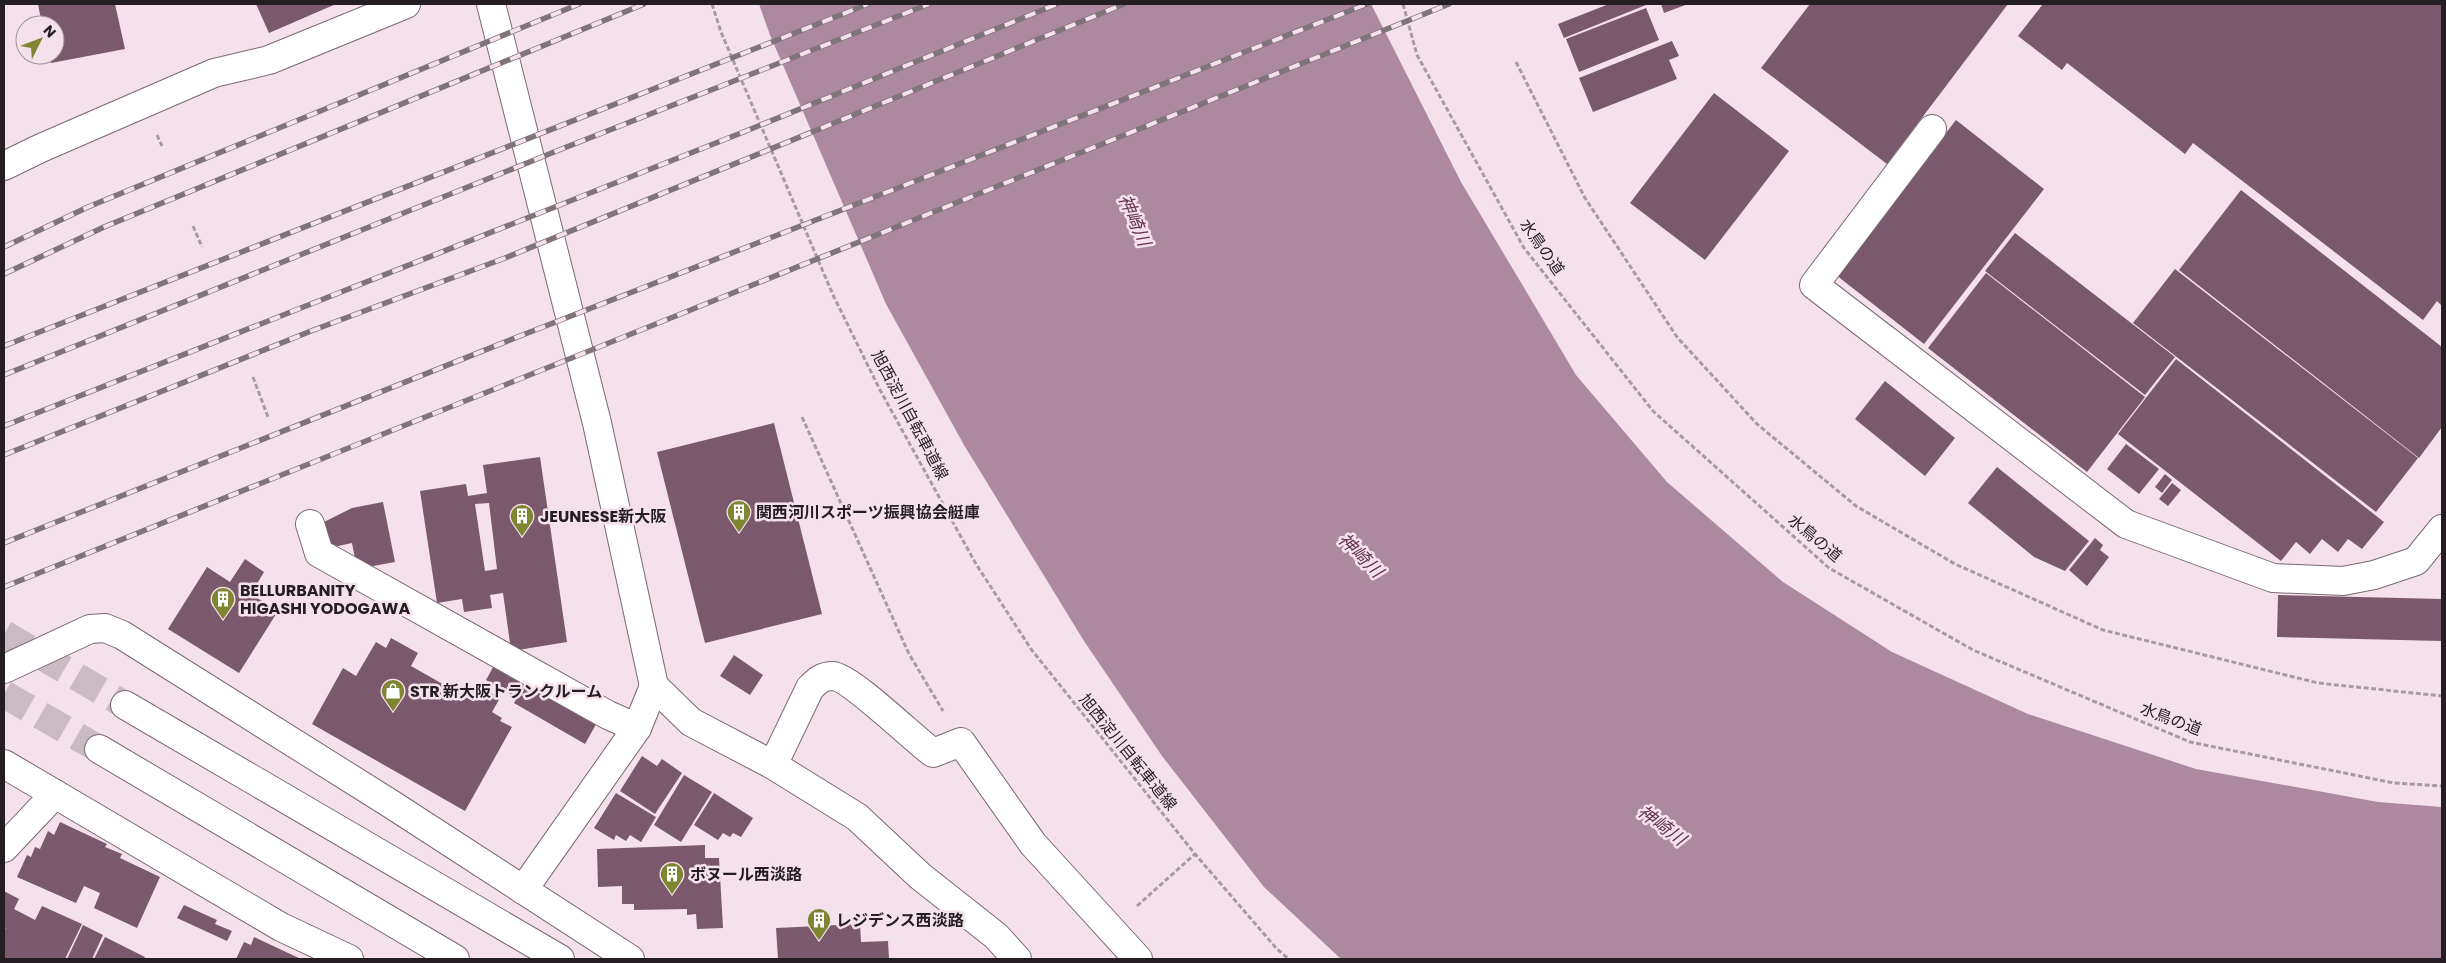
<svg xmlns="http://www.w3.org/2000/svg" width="2446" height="963" viewBox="0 0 2446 963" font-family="Poppins,'Noto Sans JP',sans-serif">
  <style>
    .water { fill: #ad899f }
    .building { fill: #7a596d; fill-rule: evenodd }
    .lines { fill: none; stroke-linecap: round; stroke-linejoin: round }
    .minor-tunnel { stroke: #cabac4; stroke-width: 28; stroke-dasharray: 28 14; stroke-linecap: butt }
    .minor-casing { stroke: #796972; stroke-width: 30 }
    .path { stroke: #a89aa2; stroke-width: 3; stroke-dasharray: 5 2.5; stroke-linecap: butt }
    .minor { stroke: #fff; stroke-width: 28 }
    .rail-casing { stroke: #80747b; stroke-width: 5.5 }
    .rail { stroke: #f4e1ec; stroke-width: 4; stroke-dasharray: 11; stroke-linecap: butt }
    .labels { text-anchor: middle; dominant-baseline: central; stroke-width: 5; stroke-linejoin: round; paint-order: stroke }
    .street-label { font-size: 16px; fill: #241e22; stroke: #f4e1ec }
    .poi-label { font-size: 16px; font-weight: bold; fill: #241e22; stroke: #f4e1ec; text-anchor: start }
    .water-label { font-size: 18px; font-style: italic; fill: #653353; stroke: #f4e1ec }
  </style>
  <rect width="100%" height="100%" fill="#f4e1ec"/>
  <path class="water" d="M759,4H1371L1461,182L1576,375L1667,482L1783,582L1892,652L2028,714L2196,769L2378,802L2442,807V959H1341L1264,887L1162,756L1084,641L964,445L886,304L770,35Z"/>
  <g class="building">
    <path d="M38,4H115L125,49L51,63L49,55H55V25H42Z"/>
    <path d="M256,4H336L269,33Z"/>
    <path d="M1609,4L1646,5L1564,38L1558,24Z"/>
    <path d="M1661,4H1688L1664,13Z"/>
    <path d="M1810,4H2008L1887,164L1761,68Z"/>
    <path d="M2043,4H2442L2441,305L2437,301L2423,320L2193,143L2185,154L2067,63L2062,70L2018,36Z"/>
    <path d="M1646,8L1659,40L1579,72L1566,39Z"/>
    <path d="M1672,41L1679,56L1669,60L1677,79L1593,112L1579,78Z"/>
    <path d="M1714,93L1789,151L1705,260L1630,203Z"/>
    <path d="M1956,120L2044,189L1924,344L1836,275Z"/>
    <path d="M2241,190L2442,347V427L2419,458L2179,270Z"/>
    <path d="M2015,233L2175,357L2145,395L1985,271Z"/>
    <path d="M2175,269L2418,458L2376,512L2133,323Z"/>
    <path d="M1986,273L2145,397L2087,472L1928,348Z"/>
    <path d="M2176,359L2384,522L2362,549L2348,539L2338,552L2322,539L2310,554L2296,542L2281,561L2118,434Z"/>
    <path d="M1885,381L1955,438L1925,476L1855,419Z"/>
    <path d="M774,423L822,614L705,643L657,452Z"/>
    <path d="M2126,444L2159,469L2139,494L2107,469Z"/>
    <path d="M540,457L567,642L518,650L510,643L503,593L490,595L492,608L464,612L462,599L437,603L420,491L466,484L468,496L487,493L483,465ZM489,503L497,569L485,571L475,504Z"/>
    <path d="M1997,467L2089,541L2065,571L2034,557L1968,503Z"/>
    <path d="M2165,474L2172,480L2162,493L2155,487Z"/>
    <path d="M2172,483L2181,490L2168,506L2159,499Z"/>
    <path d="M383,502L395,562L357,569L352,543L329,548L324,522L352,508Z"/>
    <path d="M2095,538L2103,545L2100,550L2109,557L2087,586L2069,570Z"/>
    <path d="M245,559L264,572L251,594L278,611L239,673L168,629L207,567L230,582Z"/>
    <path d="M2278,595L2442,599V641L2277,637Z"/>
    <path d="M391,638L418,653L411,666L469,699L477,686L500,698L492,712L502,718L500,721L512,727L465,811L312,724L343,668L356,676L376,642L386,648Z"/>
    <path d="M734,655L763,675L750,695L720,676Z"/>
    <path d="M497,660L599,719L585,744L514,703L517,698L486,680Z"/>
    <path d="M642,756L657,766L662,759L682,773L655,814L620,791Z"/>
    <path d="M684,775L712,792L681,842L654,825Z"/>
    <path d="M616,793L656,817L641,842L630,835L626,841L616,835L614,840L594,828Z"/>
    <path d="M714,793L753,818L741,837L733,833L730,837L723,833L718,840L694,825Z"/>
    <path d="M60,822L107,844L105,847L122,854L120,858L160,877L137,928L94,908L100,893L84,886L76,903L17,877L27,855L31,857L35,847L40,849L48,831L54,835Z"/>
    <path d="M705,845V858H719L723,928L697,929L696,914L687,915V909L634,910V904H622V886L598,887L597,849Z"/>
    <path d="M4,891L19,899L14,909L35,920L42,906L82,924L65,959H4V932L6,927L4,930Z"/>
    <path d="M184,905L217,920L215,924L232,931L227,941L177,918Z"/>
    <path d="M860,924L861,942L888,941L889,959H778L776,928Z"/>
    <path d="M83,925L103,935L92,959H67Z"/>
    <path d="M105,937L145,957L144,959H94Z"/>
    <path d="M254,937L301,959H236L244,942L251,945Z"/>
  </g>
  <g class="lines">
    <g class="minor-tunnel">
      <path d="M4,634L125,705"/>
      <path d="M4,694L99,749"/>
    </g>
    <g class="minor-casing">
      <g id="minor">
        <path d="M491,4L597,423L654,686L691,722L773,765L857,817L920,876L996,936L1017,959"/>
        <path d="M1932,129L1814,285L2126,524L2273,578L2343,581L2374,575L2416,561L2442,529"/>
        <path d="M4,166L41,148L214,73L269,60L406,4"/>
        <path d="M310,524L319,553L608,715L637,728"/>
        <path d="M4,669L90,629L105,628L122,635L391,804L630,959"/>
        <path d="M125,705L560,959"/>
        <path d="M99,749L455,959"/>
        <path d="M4,764L281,927L349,959"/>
        <path d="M773,765L810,688C817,681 822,676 833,676C850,677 914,739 933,753L961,742L1033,844L1138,959"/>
        <path d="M4,848L55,794"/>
        <path d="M523,890L637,728L654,686"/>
      </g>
    </g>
    <g class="path">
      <path d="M712,4L721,32L833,295L880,390L976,564L1031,649L1195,854L1277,949L1289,959"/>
      <path d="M1403,4L1417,55L1524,248L1653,411L1829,568L1973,650L2190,742L2394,783L2442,786"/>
      <path d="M1516,62L1585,198L1677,337L1757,424L1856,506L1955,564L2103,630L2318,683L2442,696"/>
      <path d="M157,135L162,146"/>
      <path d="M193,226L202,247"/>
      <path d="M253,377L268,417"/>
      <path d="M802,417L909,654L943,711"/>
      <path d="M1137,906L1195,854"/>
    </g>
    <use href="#minor" class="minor"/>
    <g class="rail-casing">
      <g id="rail">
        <path d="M4,247L88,207L579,4"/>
        <path d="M4,274L104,227L644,4"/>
        <path d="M4,346L868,4"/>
        <path d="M4,375L559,150L929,4"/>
        <path d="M4,426L746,131L1057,4"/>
        <path d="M4,455L311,331L505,258L1124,4"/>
        <path d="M4,543L525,334L1367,4"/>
        <path d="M4,587L1449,4"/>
      </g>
    </g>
    <use href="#rail" class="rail"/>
  </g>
  <defs>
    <g id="building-pin" transform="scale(1.25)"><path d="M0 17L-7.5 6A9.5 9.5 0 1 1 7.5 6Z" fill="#7f8531" stroke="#f4e1ec"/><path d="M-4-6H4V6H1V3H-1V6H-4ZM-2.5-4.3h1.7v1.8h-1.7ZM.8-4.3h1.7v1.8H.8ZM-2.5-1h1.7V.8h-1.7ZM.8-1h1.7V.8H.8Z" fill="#fff"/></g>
    <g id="shop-pin" transform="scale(1.25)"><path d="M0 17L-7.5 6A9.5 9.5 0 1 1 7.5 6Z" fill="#7f8531" stroke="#f4e1ec"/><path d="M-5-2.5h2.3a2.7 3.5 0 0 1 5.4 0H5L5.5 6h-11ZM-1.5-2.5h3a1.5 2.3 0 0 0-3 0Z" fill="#fff"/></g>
  </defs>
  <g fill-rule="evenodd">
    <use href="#building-pin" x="739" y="512"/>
    <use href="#building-pin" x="522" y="516"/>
    <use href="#building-pin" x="223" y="599"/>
    <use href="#shop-pin" x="393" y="691"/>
    <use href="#building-pin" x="672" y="874"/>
    <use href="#building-pin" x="819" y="920"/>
  </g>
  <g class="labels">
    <g class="street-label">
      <text transform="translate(1542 247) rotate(55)">水鳥の道</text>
      <text transform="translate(910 415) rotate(62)">旭西淀川自転車道線</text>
      <text transform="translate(1815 538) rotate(40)">水鳥の道</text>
      <text transform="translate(2171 719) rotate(21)">水鳥の道</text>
      <text transform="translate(1128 752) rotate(51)">旭西淀川自転車道線</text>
    </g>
    <g class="poi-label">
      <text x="756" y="512">関西河川スポーツ振興協会艇庫</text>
      <text x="540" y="516">JEUNESSE新大阪</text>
      <text x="240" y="590">BELLURBANITY<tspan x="240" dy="18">HIGASHI YODOGAWA</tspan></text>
      <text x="410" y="691">STR 新大阪トランクルーム</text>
      <text x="690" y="874">ボヌール西淡路</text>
      <text x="836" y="920">レジデンス西淡路</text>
    </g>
    <g class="water-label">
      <text transform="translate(1135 220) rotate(67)">神崎川</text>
      <text transform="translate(1361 555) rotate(45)">神崎川</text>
      <text transform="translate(1662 825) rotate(37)">神崎川</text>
    </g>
  </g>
  <rect width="2446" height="963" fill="none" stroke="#241e22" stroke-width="10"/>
  <g transform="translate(40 40) rotate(48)"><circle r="24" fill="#f4e1ec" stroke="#a1939b"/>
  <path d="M0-4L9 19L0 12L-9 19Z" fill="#7f8531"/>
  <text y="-8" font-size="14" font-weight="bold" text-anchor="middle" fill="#241e22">N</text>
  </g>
</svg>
